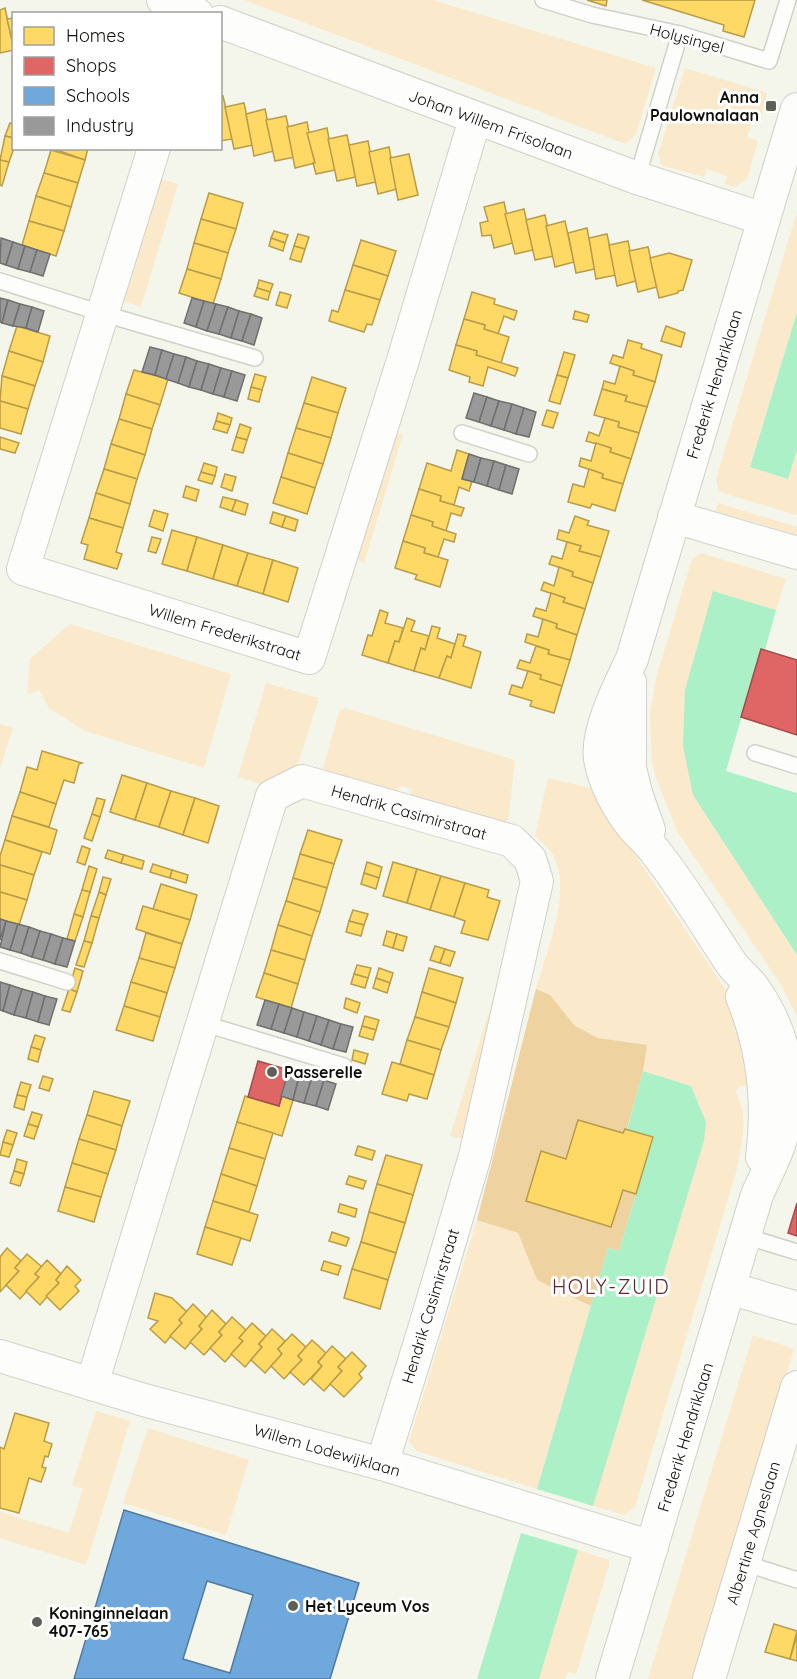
<svg xmlns="http://www.w3.org/2000/svg" width="797" height="1679" viewBox="0 0 797 1679" font-family="Quicksand,sans-serif">
  <style>
    .green { fill: #fae9ca }
    .forest { fill: #eed2a0 }
    .water { fill: #acf0c7 }
    .homes { fill: #ffd966; stroke: #b79c4a; stroke-width: 1.5 }
    .shops { fill: #e06666; stroke: #a14c4a; stroke-width: 1.5 }
    .schools { fill: #6fa8dc; stroke: #527a9d; stroke-width: 1.5; fill-rule: evenodd }
    .industry { fill: #999; stroke: #6f706e; stroke-width: 1.5 }
    .lines { fill: none; stroke-linecap: round; stroke-linejoin: round }
    .lane-casing { stroke: #d0d1c9; stroke-width: 18 }
    .street-casing { stroke: #d0d1c9; stroke-width: 34 }
    .lane { stroke: #fdfefc; stroke-width: 15 }
    .street { stroke: #fdfefc; stroke-width: 32 }
    .poi-dot { fill: #5e6058; stroke: #fff; stroke-width: 2 }
    .labels { text-anchor: middle; dominant-baseline: central; stroke-width: 6; stroke-linejoin: round; paint-order: stroke }
    .street-label { font-size: 16px; fill: #0e0f09; stroke: #fff }
    .poi-label { font-size: 16px; font-weight: bold; fill: #0e0f09; stroke: #fff; text-anchor: start }
    .quarter-label { font-size: 20px; letter-spacing: 1.5px; fill: #69232c; stroke: #fff }
  </style>
  <rect width="100%" height="100%" fill="#f4f6ec"/>
  <g class="green">
    <path d="M244,0H433L656,68L636,134L626,144Z"/>
    <path d="M685,68L767,93L760,122L753,120L747,137L758,141L747,179L734,187L725,184L727,176L707,169L704,177L661,165L658,154Z"/>
    <path d="M158,178L178,184L141,307L121,300Z"/>
    <path d="M797,212V312L750,466L788,479L797,450V515L719,492L716,479Z"/>
    <path d="M394,433L403,434L364,563L356,559Z"/>
    <path d="M718,503L797,527V535L715,511Z"/>
    <path d="M701,553L786,579L776,610L713,591L693,795L797,955V1016L781,985L677,831L656,778L652,762L650,715L656,678L692,559Z"/>
    <path d="M70,624L231,674L204,768L85,731L49,708L39,690L27,694L30,659Z"/>
    <path d="M266,683L319,698L297,767L281,774L267,786L238,777Z"/>
    <path d="M345,708L515,760L508,820L499,826L410,799L412,789L399,786L396,795L322,772L339,712Z"/>
    <path d="M0,724L13,728L0,768Z"/>
    <path d="M548,778L590,788L726,990L737,1014L752,1085L740,1086L735,1091C750,1115 741,1142 737,1169L635,1507L624,1515L593,1506L704,1141L706,1122L691,1086L643,1071L646,1045L598,1038L575,1026L550,995L536,989C546,952 574,889 552,853C548,847 540,841 535,836Z"/>
    <path d="M494,996L501,998L464,1139L450,1136Z"/>
    <path d="M477,1220L518,1233L537,1280L591,1306L537,1489L417,1451L409,1441Z"/>
    <path d="M753,1335L794,1349L698,1662V1677L693,1676L692,1679H648Z"/>
    <path d="M96,1411L130,1421L86,1565L0,1538V1512L69,1533L83,1489L72,1485Z"/>
    <path d="M148,1428L249,1460L226,1535L123,1503Z"/>
    <path d="M578,1550L609,1560V1565L576,1674L568,1672L565,1679H539Z"/>
  </g>
  <path class="forest" d="M536,989L550,995L575,1026L598,1038L647,1045L643,1071L627,1129L653,1137L619,1251L608,1248L591,1306L537,1280L518,1233L477,1220Z"/>
  <g class="water">
    <path d="M797,312V450L788,479L750,467Z"/>
    <path d="M713,591L776,610L765,650H761L726,771L797,793V955L693,795L683,746L685,690Z"/>
    <path d="M643,1071L691,1086L706,1122L704,1141L593,1506L537,1489L608,1248L619,1251L653,1138L627,1130Z"/>
    <path d="M521,1533L578,1550L539,1679H477Z"/>
  </g>
  <g class="homes">
    <path d="M587,0H607L606,6Z"/>
    <path d="M642,0H755L744,37L723,31L724,25Z"/>
    <path d="M5,8L14,50L0,53V10Z"/>
    <path d="M14,18V48L7,19Z"/>
    <path d="M223,96L233,139L220,141V97Z"/>
    <path d="M244,103L253,145L234,149L225,107Z"/>
    <path d="M265,109L274,151L254,156L246,114Z"/>
    <path d="M286,116L295,157L275,161L266,120Z"/>
    <path d="M307,122L315,163L295,168L287,127Z"/>
    <path d="M10,123L14,124V138L5,136Z"/>
    <path d="M327,128L335,170L316,174L313,163H315L307,133Z"/>
    <path d="M347,135L356,177L337,181L328,139Z"/>
    <path d="M5,136L14,138V148L9,162L0,160Z"/>
    <path d="M368,141L376,182L357,186L349,145Z"/>
    <path d="M389,147L397,189L378,194L369,152Z"/>
    <path d="M51,148H88L85,160Z"/>
    <path d="M51,150L85,160L78,183L44,173Z"/>
    <path d="M409,154L418,195L398,200L390,158Z"/>
    <path d="M0,160L9,162L2,186L0,185Z"/>
    <path d="M44,173L78,183L71,207L36,196Z"/>
    <path d="M209,193L243,203L236,229L201,219Z"/>
    <path d="M36,196L71,207L64,231L29,221Z"/>
    <path d="M504,202L513,243L494,248L491,235L482,236L480,223L488,221L484,207Z"/>
    <path d="M524,209L533,250L515,254L505,214Z"/>
    <path d="M545,215L554,256L535,260L526,220Z"/>
    <path d="M201,219L236,229L228,253L194,243Z"/>
    <path d="M29,221L64,231L56,256L22,245Z"/>
    <path d="M565,221L574,262L555,267L546,226Z"/>
    <path d="M587,228L595,269L576,273L568,233Z"/>
    <path d="M274,231L288,235L285,243L271,238Z"/>
    <path d="M298,234L309,237L305,249L294,246Z"/>
    <path d="M607,234L616,275L596,279L589,238Z"/>
    <path d="M271,238L285,243L283,251L269,246Z"/>
    <path d="M361,240L396,251L388,276L353,265Z"/>
    <path d="M628,241L636,281L617,286L609,245Z"/>
    <path d="M194,243L228,253L221,279L187,269Z"/>
    <path d="M294,246L305,249L301,262L290,259Z"/>
    <path d="M648,247L657,287L638,292L629,251Z"/>
    <path d="M669,253L692,260L683,290L678,291V293L659,298L650,258Z"/>
    <path d="M353,265L388,276L380,300L345,290Z"/>
    <path d="M187,269L221,279L213,304L179,293Z"/>
    <path d="M259,280L273,284L270,292L257,288Z"/>
    <path d="M257,288L270,292L268,300L254,296Z"/>
    <path d="M345,290L380,300L372,325L367,324L364,332L329,321L332,310L338,312Z"/>
    <path d="M280,292L291,295L287,308L276,305Z"/>
    <path d="M472,292L495,299L494,304L517,311L514,320L504,316L498,334L484,329L485,325L464,319Z"/>
    <path d="M575,311L589,315L587,322L573,319Z"/>
    <path d="M464,319L485,325L484,329L509,337L501,363L476,355L477,351L456,345Z"/>
    <path d="M17,326L50,336L43,362L9,351Z"/>
    <path d="M666,326L685,333L681,347L661,341Z"/>
    <path d="M628,340L642,344L641,348L662,355L655,382L633,375L634,371L610,363L613,355L623,358Z"/>
    <path d="M456,345L477,351L476,355L518,368L515,376L488,367L483,386L469,382L470,377L449,370Z"/>
    <path d="M9,351L43,362L35,386L2,376Z"/>
    <path d="M564,352L575,355L568,378L557,375Z"/>
    <path d="M620,366L634,371L633,375L655,382L647,407L625,401L627,396L602,389L604,381L615,384Z"/>
    <path d="M134,370L168,379L160,405L126,394Z"/>
    <path d="M255,374L266,377L262,390L251,387Z"/>
    <path d="M557,375L568,378L560,404L549,401Z"/>
    <path d="M2,376L35,386L28,409L0,401Z"/>
    <path d="M312,377L346,388L338,413L304,403Z"/>
    <path d="M251,387L262,390L259,402L248,399Z"/>
    <path d="M602,389L627,396L625,401L647,407L639,433L618,427L619,422L594,415Z"/>
    <path d="M126,394L160,405L152,429L119,419Z"/>
    <path d="M0,401L28,409L21,434L0,428Z"/>
    <path d="M304,403L338,413L331,438L296,428Z"/>
    <path d="M547,410L558,413L553,428L542,425Z"/>
    <path d="M218,413L232,418L230,425L216,421Z"/>
    <path d="M605,418L619,422L618,427L639,433L631,459L610,452L611,448L586,441L589,432L599,436Z"/>
    <path d="M119,419L152,429L145,455L111,444Z"/>
    <path d="M216,421L230,425L227,433L213,429Z"/>
    <path d="M240,424L251,428L247,440L236,437Z"/>
    <path d="M296,428L331,438L323,464L288,453Z"/>
    <path d="M0,437L19,443L15,453L0,449Z"/>
    <path d="M236,437L247,440L243,453L232,450Z"/>
    <path d="M596,443L611,448L610,452L631,459L623,484L602,478L603,474L579,466L581,458L591,461Z"/>
    <path d="M111,444L145,455L137,479L104,469Z"/>
    <path d="M457,450L469,454L462,479L472,481L469,491L459,487L454,505L440,501L441,496L419,489L427,463L451,471Z"/>
    <path d="M288,453L323,464L315,488L281,477Z"/>
    <path d="M204,463L217,467L215,476L201,472Z"/>
    <path d="M104,469L137,479L130,504L96,493Z"/>
    <path d="M589,469L603,474L602,478L623,484L615,511L592,504L590,508L568,502L573,484L584,487Z"/>
    <path d="M201,472L215,476L212,484L198,480Z"/>
    <path d="M225,474L236,477L232,491L221,487Z"/>
    <path d="M281,477L315,488L307,514L273,503Z"/>
    <path d="M186,486L199,490L196,501L183,497Z"/>
    <path d="M419,489L441,496L440,501L464,508L461,516L451,513L446,531L432,526L433,522L411,515Z"/>
    <path d="M96,493L130,504L123,528L89,518Z"/>
    <path d="M223,497L236,500L232,511L220,507Z"/>
    <path d="M236,500L248,504L245,515L232,511Z"/>
    <path d="M154,510L168,514L163,531L149,526Z"/>
    <path d="M273,512L286,516L282,527L270,523Z"/>
    <path d="M411,515L433,522L432,526L456,534L454,542L444,539L438,557L424,553L425,548L403,541Z"/>
    <path d="M286,516L298,520L295,531L282,527Z"/>
    <path d="M575,516L589,521L587,525L609,531L601,557L579,551L581,546L557,539L559,530L569,533Z"/>
    <path d="M89,518L123,528L116,552L122,554L117,569L84,559L88,545L81,543Z"/>
    <path d="M172,530L197,537L187,571L162,564Z"/>
    <path d="M152,537L161,539L156,553L148,551Z"/>
    <path d="M197,537L223,545L213,579L187,571Z"/>
    <path d="M403,541L425,548L424,553L448,560L440,587L415,579L417,575L395,568Z"/>
    <path d="M567,542L581,546L579,551L601,557L593,583L572,576L573,572L549,564L552,556L562,559Z"/>
    <path d="M223,545L248,553L237,586L213,579Z"/>
    <path d="M248,553L273,560L263,594L237,586Z"/>
    <path d="M273,560L298,568L288,602L263,594Z"/>
    <path d="M559,567L573,572L572,576L593,583L585,609L563,602L565,598L541,590L544,582L554,586Z"/>
    <path d="M551,593L565,598L563,602L585,609L577,635L556,628L557,624L533,616L536,608L546,611Z"/>
    <path d="M380,610L388,613L385,623L403,628L399,642L395,641L388,663L362,655L368,635L372,636Z"/>
    <path d="M407,618L415,621L411,631L429,636L425,650L421,648L414,671L388,663L395,641L399,642Z"/>
    <path d="M543,619L557,624L556,628L577,635L570,660L548,654L549,650L525,642L527,634L538,637Z"/>
    <path d="M432,626L440,628L437,638L455,644L451,658L447,656L439,678L414,671L421,648L425,650Z"/>
    <path d="M458,634L466,636L463,646L481,652L471,688L439,678L447,656L451,658Z"/>
    <path d="M536,646L549,650L548,654L570,660L562,686L540,679L541,675L517,668L520,660L530,663Z"/>
    <path d="M528,671L541,675L540,679L562,686L554,713L530,706L532,701L509,694L512,685L522,688Z"/>
    <path d="M42,751L82,763L79,764L74,783L64,780L56,804L20,792L27,767L37,770Z"/>
    <path d="M122,775L147,783L135,820L110,812Z"/>
    <path d="M147,783L171,791L159,827L135,820Z"/>
    <path d="M171,791L195,798L183,835L159,827Z"/>
    <path d="M20,792L56,804L49,827L12,816Z"/>
    <path d="M97,798L105,800L100,817L92,814Z"/>
    <path d="M195,798L219,806L208,843L183,835Z"/>
    <path d="M92,814L100,817L92,841L84,838Z"/>
    <path d="M12,816L57,830L50,854L5,840Z"/>
    <path d="M308,830L342,840L334,864L300,854Z"/>
    <path d="M5,840L42,852L34,875L0,865V856Z"/>
    <path d="M82,846L90,849L85,865L77,862Z"/>
    <path d="M108,850L124,855L121,863L105,858Z"/>
    <path d="M300,854L334,864L327,888L293,878Z"/>
    <path d="M124,855L144,861L142,869L121,863Z"/>
    <path d="M367,862L382,867L379,878L364,873Z"/>
    <path d="M393,862L417,869L407,903L383,896Z"/>
    <path d="M153,864L172,870L170,878L150,872Z"/>
    <path d="M0,865L34,875L27,900L0,892Z"/>
    <path d="M89,866L97,869L90,892L82,890Z"/>
    <path d="M417,869L441,876L430,910L407,903Z"/>
    <path d="M172,870L188,875L186,883L170,878Z"/>
    <path d="M364,873L379,878L376,889L361,884Z"/>
    <path d="M441,876L465,883L454,917L430,910Z"/>
    <path d="M103,877L111,879L106,895L99,892Z"/>
    <path d="M293,878L327,888L320,912L286,901Z"/>
    <path d="M465,883L489,890L487,897L500,901L488,940L461,933L465,921L454,917Z"/>
    <path d="M161,884L197,895L190,920L153,909Z"/>
    <path d="M82,890L90,892L83,917L74,914Z"/>
    <path d="M0,892L27,900L19,925L0,919Z"/>
    <path d="M99,892L106,895L99,918L91,916Z"/>
    <path d="M286,901L320,912L312,936L278,925Z"/>
    <path d="M143,906L190,920L182,944L136,929Z"/>
    <path d="M353,910L368,914L364,925L349,921Z"/>
    <path d="M74,914L83,917L75,941L67,939Z"/>
    <path d="M91,916L99,918L92,943L84,941Z"/>
    <path d="M349,921L364,925L361,936L346,932Z"/>
    <path d="M278,925L312,936L305,960L271,950Z"/>
    <path d="M387,931L397,934L393,948L383,945Z"/>
    <path d="M146,933L182,944L175,968L139,958Z"/>
    <path d="M397,934L407,937L403,951L393,948Z"/>
    <path d="M84,941L92,943L84,967L76,965Z"/>
    <path d="M435,946L445,949L440,963L430,960Z"/>
    <path d="M445,949L455,952L450,966L440,963Z"/>
    <path d="M271,950L305,960L298,984L264,973Z"/>
    <path d="M139,958L175,968L167,993L131,982Z"/>
    <path d="M357,965L371,968L368,978L354,974Z"/>
    <path d="M75,968L83,971L77,992L69,989Z"/>
    <path d="M379,968L393,973L390,983L376,978Z"/>
    <path d="M429,968L463,978L456,1003L422,992Z"/>
    <path d="M264,973L298,984L291,1008L256,997Z"/>
    <path d="M354,974L368,978L365,988L351,984Z"/>
    <path d="M376,978L390,983L387,993L373,988Z"/>
    <path d="M131,982L167,993L160,1017L124,1006Z"/>
    <path d="M69,989L77,992L70,1012L62,1010Z"/>
    <path d="M422,992L456,1003L449,1027L415,1017Z"/>
    <path d="M346,998L360,1003L357,1013L344,1008Z"/>
    <path d="M124,1006L160,1017L153,1041L116,1030Z"/>
    <path d="M365,1016L379,1020L376,1030L362,1026Z"/>
    <path d="M415,1017L449,1027L441,1050L407,1040Z"/>
    <path d="M362,1026L376,1030L373,1040L359,1036Z"/>
    <path d="M35,1035L45,1038L41,1050L31,1047Z"/>
    <path d="M407,1040L441,1050L434,1075L400,1064Z"/>
    <path d="M31,1047L41,1050L38,1062L28,1059Z"/>
    <path d="M354,1050L368,1054L365,1064L352,1060Z"/>
    <path d="M392,1062L434,1075L427,1099L409,1094L407,1101L382,1094Z"/>
    <path d="M43,1076L53,1079L49,1091L39,1088Z"/>
    <path d="M21,1082L31,1085L27,1097L17,1095Z"/>
    <path d="M94,1091L130,1101L122,1126L87,1115Z"/>
    <path d="M17,1095L27,1097L24,1110L14,1107Z"/>
    <path d="M245,1096L279,1106L282,1096L293,1100L282,1136L237,1122Z"/>
    <path d="M32,1112L42,1115L38,1127L28,1124Z"/>
    <path d="M87,1115L122,1126L116,1150L79,1139Z"/>
    <path d="M578,1120L623,1133L625,1129L653,1137L636,1194L623,1190L611,1227L526,1201L541,1151L566,1159Z"/>
    <path d="M237,1122L273,1133L265,1159L229,1148Z"/>
    <path d="M28,1124L38,1127L34,1139L24,1136Z"/>
    <path d="M7,1130L17,1133L13,1145L3,1142Z"/>
    <path d="M79,1139L116,1150L108,1174L72,1163Z"/>
    <path d="M3,1142L13,1145L9,1157L0,1155Z"/>
    <path d="M358,1146L375,1151L372,1160L355,1155Z"/>
    <path d="M229,1148L265,1159L257,1186L221,1174Z"/>
    <path d="M386,1155L422,1165L413,1195L377,1184Z"/>
    <path d="M17,1159L27,1162L24,1174L14,1171Z"/>
    <path d="M72,1163L108,1174L101,1197L65,1187Z"/>
    <path d="M14,1171L24,1174L20,1186L10,1183Z"/>
    <path d="M221,1174L257,1186L249,1212L213,1201Z"/>
    <path d="M349,1176L366,1181L363,1189L346,1184Z"/>
    <path d="M377,1184L413,1195L405,1223L369,1212Z"/>
    <path d="M65,1187L101,1197L94,1222L58,1211Z"/>
    <path d="M213,1201L258,1215L250,1241L205,1227Z"/>
    <path d="M340,1204L357,1209L355,1217L338,1212Z"/>
    <path d="M369,1212L405,1223L396,1253L361,1242Z"/>
    <path d="M205,1227L241,1238L232,1265L197,1254Z"/>
    <path d="M332,1232L349,1238L346,1246L329,1241Z"/>
    <path d="M361,1242L396,1253L388,1280L352,1269Z"/>
    <path d="M7,1248L21,1261L15,1268L19,1271L0,1292V1257Z"/>
    <path d="M27,1254L42,1267L35,1274L39,1277L20,1299L6,1285L19,1271L15,1268Z"/>
    <path d="M47,1260L61,1274L56,1280L59,1283L40,1305L26,1291L39,1277L35,1274Z"/>
    <path d="M324,1261L341,1266L338,1275L321,1270Z"/>
    <path d="M67,1266L81,1280L75,1286L79,1291L60,1310L46,1296L59,1283L56,1280Z"/>
    <path d="M352,1269L388,1280L380,1309L344,1298Z"/>
    <path d="M155,1293L172,1298L187,1312L179,1320L182,1323L165,1343L150,1329L158,1321L148,1318Z"/>
    <path d="M193,1304L207,1318L199,1326L202,1329L185,1349L170,1336L182,1323L179,1320Z"/>
    <path d="M212,1310L226,1324L219,1332L222,1335L204,1355L190,1342L202,1329L199,1326Z"/>
    <path d="M232,1317L246,1330L239,1338L243,1341L225,1362L210,1348L222,1335L219,1332Z"/>
    <path d="M252,1323L266,1336L259,1344L262,1347L245,1367L231,1354L243,1341L239,1338Z"/>
    <path d="M272,1329L285,1341L278,1349L282,1354L265,1373L251,1360L262,1347L259,1344Z"/>
    <path d="M292,1334L306,1347L298,1356L302,1360L284,1379L271,1366L282,1354L278,1349Z"/>
    <path d="M312,1340L326,1353L318,1362L322,1366L304,1385L290,1372L302,1360L298,1356Z"/>
    <path d="M332,1346L346,1359L338,1367L342,1371L324,1391L311,1379L322,1366L318,1362Z"/>
    <path d="M352,1352L366,1366L359,1374L362,1378L344,1397L330,1384L342,1371L338,1367Z"/>
    <path d="M15,1413L49,1423L44,1441L52,1444L48,1457L45,1456L42,1467L46,1468L41,1482L29,1478L19,1513L0,1508V1447L4,1449Z"/>
    <path d="M774,1624L797,1631L790,1659L765,1652Z"/>
    <path d="M797,1635V1661L790,1659Z"/>
  </g>
  <g class="shops">
    <path d="M761,649L797,660V735L741,717Z"/>
    <path d="M258,1061L289,1070L279,1106L248,1097Z"/>
    <path d="M797,1203V1236L788,1233Z"/>
  </g>
  <path class="schools" d="M124,1510L359,1583L330,1679H74ZM207,1581L253,1595L230,1673L183,1659Z"/>
  <g class="industry">
    <path d="M1,238L13,242L6,265L0,263Z"/>
    <path d="M13,242L25,246L18,269L6,265Z"/>
    <path d="M25,246L37,250L30,272L18,269Z"/>
    <path d="M37,250L50,254L43,276L30,272Z"/>
    <path d="M0,298L8,300L2,323L0,322Z"/>
    <path d="M192,298L204,301L196,327L184,323Z"/>
    <path d="M8,300L20,304L13,326L2,323Z"/>
    <path d="M204,301L216,304L207,331L196,327Z"/>
    <path d="M20,304L32,307L26,328L13,326Z"/>
    <path d="M216,304L228,307L219,334L207,331Z"/>
    <path d="M32,307L44,311L38,332L26,328Z"/>
    <path d="M228,307L239,311L231,338L219,334Z"/>
    <path d="M239,311L251,314L242,341L231,338Z"/>
    <path d="M251,314L262,318L254,345L242,341Z"/>
    <path d="M150,347L162,350L155,375L142,372Z"/>
    <path d="M162,350L174,354L166,379L155,375Z"/>
    <path d="M174,354L186,357L178,383L166,379Z"/>
    <path d="M186,357L197,361L189,387L178,383Z"/>
    <path d="M197,361L209,364L201,390L189,387Z"/>
    <path d="M209,364L221,368L213,394L201,390Z"/>
    <path d="M221,368L232,371L224,397L213,394Z"/>
    <path d="M232,371L245,375L237,401L224,397Z"/>
    <path d="M474,393L487,397L479,422L466,418Z"/>
    <path d="M487,397L499,401L491,426L479,422Z"/>
    <path d="M499,401L512,404L504,430L491,426Z"/>
    <path d="M512,404L524,408L516,434L504,430Z"/>
    <path d="M524,408L536,412L529,437L516,434Z"/>
    <path d="M469,454L481,458L474,482L462,479Z"/>
    <path d="M481,458L494,461L487,486L474,482Z"/>
    <path d="M494,461L506,465L499,490L487,486Z"/>
    <path d="M506,465L519,469L512,494L499,490Z"/>
    <path d="M0,919L6,921L0,940Z"/>
    <path d="M6,921L18,924L10,950L0,947Z"/>
    <path d="M18,924L29,927L21,953L10,950Z"/>
    <path d="M29,927L40,931L32,957L21,953Z"/>
    <path d="M40,931L51,934L43,960L32,957Z"/>
    <path d="M51,934L63,938L55,964L43,960Z"/>
    <path d="M63,938L75,941L67,967L55,964Z"/>
    <path d="M0,982L10,985L3,1011L0,1010Z"/>
    <path d="M10,985L22,989L14,1015L3,1011Z"/>
    <path d="M22,989L33,992L26,1018L14,1015Z"/>
    <path d="M33,992L45,996L38,1022L26,1018Z"/>
    <path d="M45,996L57,999L49,1025L38,1022Z"/>
    <path d="M265,1000L279,1004L271,1029L257,1025Z"/>
    <path d="M279,1004L292,1008L284,1033L271,1029Z"/>
    <path d="M292,1008L304,1012L297,1037L284,1033Z"/>
    <path d="M304,1012L317,1016L309,1041L297,1037Z"/>
    <path d="M317,1016L329,1020L321,1045L309,1041Z"/>
    <path d="M329,1020L341,1024L333,1049L321,1045Z"/>
    <path d="M341,1024L353,1027L346,1052L333,1049Z"/>
    <path d="M289,1070L300,1073L293,1100L281,1096Z"/>
    <path d="M300,1073L312,1077L304,1103L293,1100Z"/>
    <path d="M312,1077L324,1080L316,1106L304,1103Z"/>
    <path d="M324,1080L336,1084L328,1110L316,1106Z"/>
  </g>
  <g class="lines">
    <g class="lane-casing">
      <g id="lane">
        <path d="M543,0L592,15L680,34L769,61L788,0"/>
        <path d="M637,178L680,34"/>
        <path d="M0,281L101,313L255,358"/>
        <path d="M462,433L529,454"/>
        <path d="M755,753L797,766"/>
        <path d="M0,961L67,982"/>
        <path d="M202,1023L344,1066"/>
        <path d="M745,1236L797,1252"/>
        <path d="M744,1563L797,1580"/>
      </g>
    </g>
    <g class="street-casing">
      <g id="street">
        <path d="M163,0L197,14"/>
        <path d="M220,22L637,178L764,219"/>
        <path d="M154,148L23,569L309,658L403,360L475,119"/>
        <path d="M674,517L797,553"/>
        <path d="M630,682V768L636,793L649,830"/>
        <path d="M742,997C763,1048 769,1102 762,1157"/>
        <path d="M729,1288L797,1308"/>
        <path d="M0,1356L144,1400L382,1464L652,1547"/>
        <path d="M92,1384L272,796L302,781L512,841L530,859L537,881L475,1156L425,1326L382,1464"/>
        <path d="M612,1679L757,1195C764,1179 773,1162 779,1145C797,1092 787,1036 755,990C749,980 738,973 731,963C707,927 684,888 657,854C650,844 641,836 633,827C618,809 603,781 600,758C596,731 620,684 632,659L797,109"/>
        <path d="M709,1679L797,1387"/>
      </g>
    </g>
    <use href="#lane" class="lane"/>
    <use href="#street" class="street"/>
  </g>
  <g class="poi-dot">
    <rect x="765" y="100" width="12" height="12" rx="3"/>
    <circle cx="272" cy="1072" r="6"/>
    <circle cx="293" cy="1606" r="6"/>
    <circle cx="37" cy="1622" r="6"/>
  </g>
  <g class="labels">
    <g class="street-label">
      <text transform="translate(687 38) rotate(15)">Holysingel</text>
      <text transform="translate(491 124) rotate(20)">Johan Willem Frisolaan</text>
      <text transform="translate(714 384) rotate(-73)">Frederik Hendriklaan</text>
      <text transform="translate(225 632) rotate(17)">Willem Frederikstraat</text>
      <text transform="translate(409 812) rotate(16)">Hendrik Casimirstraat</text>
      <text transform="translate(430 1306) rotate(-73)">Hendrik Casimirstraat</text>
      <text transform="translate(685 1437) rotate(-73)">Frederik Hendriklaan</text>
      <text transform="translate(327 1450) rotate(16)">Willem Lodewijklaan</text>
      <text transform="translate(753 1533) rotate(-73)">Albertine Agneslaan</text>
    </g>
    <g class="poi-label">
      <text x="759" y="97" text-anchor="end">Anna<tspan x="759" dy="18">Paulownalaan</tspan></text>
      <text x="284" y="1072">Passerelle</text>
      <text x="305" y="1606">Het Lyceum Vos</text>
      <text x="49" y="1613">Koninginnelaan<tspan x="49" dy="18">407-765</tspan></text>
    </g>
    <g class="quarter-label">
      <text x="611" y="1286">HOLY-ZUID</text>
    </g>
  </g>
  <rect x="12" y="12" width="210" height="138" fill="#ffffff" stroke="#9f9f9d" stroke-width="1.5"/>
  <rect x="24" y="27" width="30" height="18" fill="#ffd966" stroke="#9f9f9d" stroke-width="1.5"/>
  <text x="66" y="42" font-size="18" fill="#0e0f09">Homes</text>
  <rect x="24" y="57" width="30" height="18" fill="#e06666" stroke="#9f9f9d" stroke-width="1.5"/>
  <text x="66" y="72" font-size="18" fill="#0e0f09">Shops</text>
  <rect x="24" y="87" width="30" height="18" fill="#6fa8dc" stroke="#9f9f9d" stroke-width="1.5"/>
  <text x="66" y="102" font-size="18" fill="#0e0f09">Schools</text>
  <rect x="24" y="117" width="30" height="18" fill="#999999" stroke="#9f9f9d" stroke-width="1.5"/>
  <text x="66" y="132" font-size="18" fill="#0e0f09">Industry</text>
</svg>
